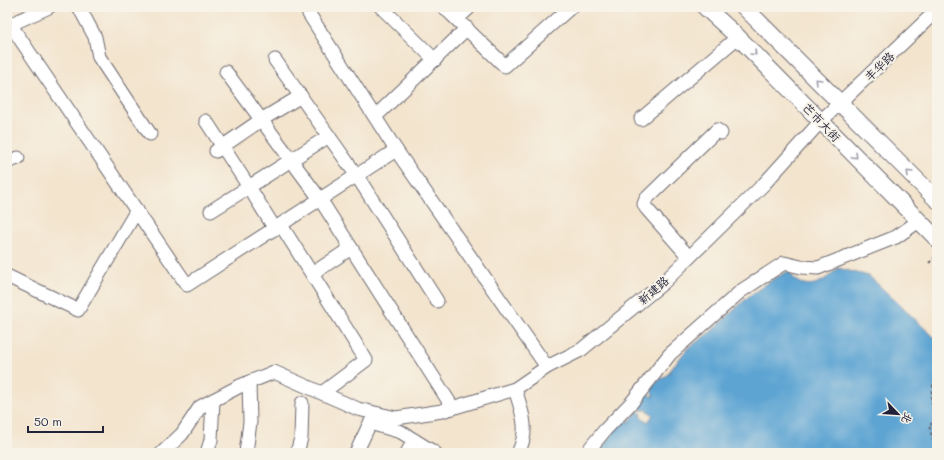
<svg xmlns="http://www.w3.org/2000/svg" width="944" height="460" viewBox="0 0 944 460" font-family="Mali,'LXGW WenKai TC',sans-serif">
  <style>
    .water { fill: #5da4d3; stroke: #406387 }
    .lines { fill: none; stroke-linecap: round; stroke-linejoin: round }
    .minor-casing { stroke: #6b666e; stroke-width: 15 }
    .major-casing { stroke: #6b666e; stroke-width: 18 }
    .path { stroke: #6b666e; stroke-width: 2; stroke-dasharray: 3 3; stroke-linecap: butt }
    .minor { stroke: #fff; stroke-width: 13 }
    .major { stroke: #fff; stroke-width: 16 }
    .oneway { stroke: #9c9ca7 }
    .labels { text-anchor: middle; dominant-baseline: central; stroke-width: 4; stroke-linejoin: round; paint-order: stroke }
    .street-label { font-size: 12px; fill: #22223b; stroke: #f7f3e8 }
  </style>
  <rect width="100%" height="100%" fill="#f7f3e8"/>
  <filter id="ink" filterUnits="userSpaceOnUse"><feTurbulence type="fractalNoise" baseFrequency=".025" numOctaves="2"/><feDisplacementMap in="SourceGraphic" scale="8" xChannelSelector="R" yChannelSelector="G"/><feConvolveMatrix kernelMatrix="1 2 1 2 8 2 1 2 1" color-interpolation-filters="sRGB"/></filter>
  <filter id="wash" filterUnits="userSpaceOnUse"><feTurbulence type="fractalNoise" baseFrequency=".012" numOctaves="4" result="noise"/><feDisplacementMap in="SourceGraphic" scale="16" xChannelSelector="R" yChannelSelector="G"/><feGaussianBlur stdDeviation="0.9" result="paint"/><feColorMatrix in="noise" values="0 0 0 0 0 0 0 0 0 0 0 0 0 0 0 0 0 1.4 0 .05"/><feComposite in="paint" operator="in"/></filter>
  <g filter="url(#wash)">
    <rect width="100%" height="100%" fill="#f3e4cd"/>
    <path class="water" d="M838,268L869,276L937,340V453H599L623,418L629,422L638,411L642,414L640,416L648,422L653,415L646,409L644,411L635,405L644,392L653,397L654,394L647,388L666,376L687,349L712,331L748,297L772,280L789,271C791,275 795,280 799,282C814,290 828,278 838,268Z"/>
  </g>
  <g filter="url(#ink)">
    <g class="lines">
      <g class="minor-casing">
        <g id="minor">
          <path d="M79,7L95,37L99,57L150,134"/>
          <path d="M381,7L435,60"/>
          <path d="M444,7L505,66L571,7"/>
          <path d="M309,14L396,150L547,367"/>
          <path d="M457,19L470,7"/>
          <path d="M10,24L187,285L396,150"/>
          <path d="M7,26L49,7"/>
          <path d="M275,60L357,176L437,301"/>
          <path d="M226,72L320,199L453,408"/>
          <path d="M379,113L467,28"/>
          <path d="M641,119L738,37"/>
          <path d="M206,121L249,187L275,229"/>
          <path d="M216,151L261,120L301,96"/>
          <path d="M7,162L18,158"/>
          <path d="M211,211L329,136"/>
          <path d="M281,225L366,360L322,393"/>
          <path d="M689,257L646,208L644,204L646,199L717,130L721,133"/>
          <path d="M312,274L351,248"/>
          <path d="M7,276L78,310L137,210"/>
          <path d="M162,453L182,434L200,407L240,386L274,372L358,409L396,418L442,411L515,389"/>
          <path d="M207,453L211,440L213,400"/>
          <path d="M246,453L250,422L249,382"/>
          <path d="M297,453L301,438L302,403"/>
          <path d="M356,453L370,423L401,432L435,453"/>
          <path d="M407,453L414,440"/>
          <path d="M518,453C530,430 522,412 515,389L547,367L581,350L663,283L764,184L821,121L937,10"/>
          <path d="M588,453L591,447L605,430L632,402L670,354L741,291L784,263L801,267L818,268L896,237L919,221"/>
        </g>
      </g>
      <g class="major-casing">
        <g id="major">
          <path d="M705,7L738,37L937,239"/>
          <path d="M744,7L937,200"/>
        </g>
      </g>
      <g class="path">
        <path d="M929,263L937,255"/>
        <path d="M937,373C930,391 929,403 937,421"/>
        <path d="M933,453L934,444L929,425L937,422"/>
      </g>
      <use href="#minor" class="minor"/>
      <use href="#major" class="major"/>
    </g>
    <defs><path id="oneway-chevron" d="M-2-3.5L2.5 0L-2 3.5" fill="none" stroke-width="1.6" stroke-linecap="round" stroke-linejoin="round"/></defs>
    <g class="oneway">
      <use href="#oneway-chevron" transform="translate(754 53) rotate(46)"/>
      <use href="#oneway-chevron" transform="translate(818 81) rotate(-135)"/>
      <use href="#oneway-chevron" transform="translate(855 156) rotate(46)"/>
      <use href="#oneway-chevron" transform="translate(909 173) rotate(-135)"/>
    </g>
  </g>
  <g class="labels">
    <g class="street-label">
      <text transform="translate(879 66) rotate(-44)">丰华路</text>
      <text transform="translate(822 122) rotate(46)">芒市大街</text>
      <text transform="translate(653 290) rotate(-41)">新建路</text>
    </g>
  </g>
  <rect width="944" height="460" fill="none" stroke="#f7f3e8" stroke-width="24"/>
  <g transform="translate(898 414) rotate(115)" stroke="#f7f3e8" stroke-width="3" paint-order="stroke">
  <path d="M0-3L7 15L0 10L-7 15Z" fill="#22223b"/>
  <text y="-6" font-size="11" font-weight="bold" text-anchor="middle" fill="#22223b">北</text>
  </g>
  <path d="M28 426v6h75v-6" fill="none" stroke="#22223b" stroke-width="2"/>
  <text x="34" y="426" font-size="12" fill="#22223b" stroke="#f7f3e8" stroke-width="3" paint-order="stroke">50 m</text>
</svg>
